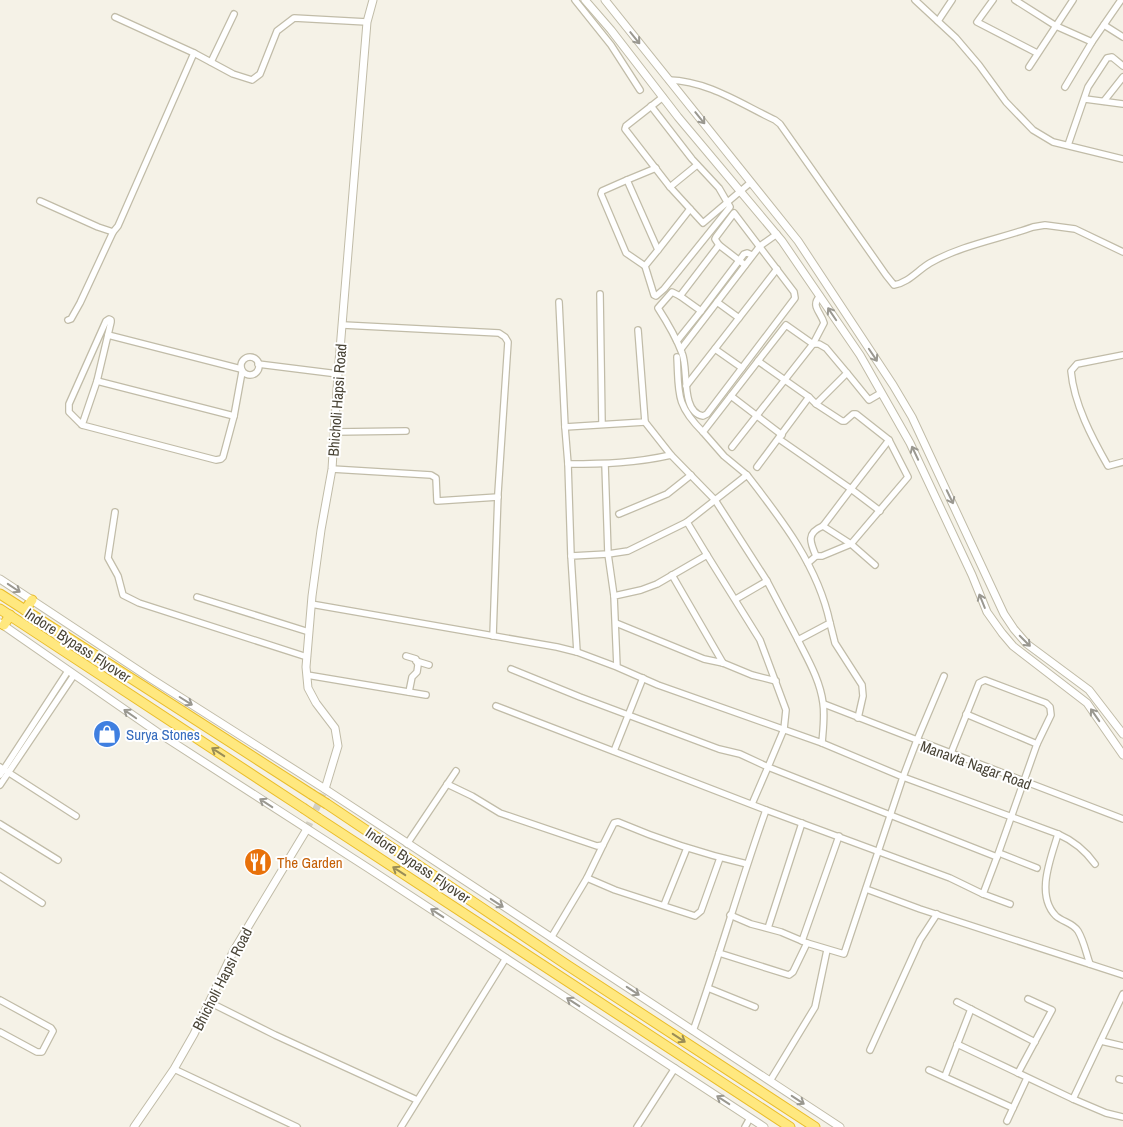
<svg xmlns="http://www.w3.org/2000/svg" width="1123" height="1127" viewBox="0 0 1123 1127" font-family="'Archivo Narrow',sans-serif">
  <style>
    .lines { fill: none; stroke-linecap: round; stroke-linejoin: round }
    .tertiary-tunnel { stroke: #d2cfc3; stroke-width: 7; stroke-dasharray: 7 3.5; stroke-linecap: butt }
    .minor-casing { stroke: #c1bca8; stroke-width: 8 }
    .tertiary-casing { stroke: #c1bca8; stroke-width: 9 }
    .trunk-casing { stroke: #eabd2b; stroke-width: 11 }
    .minor { stroke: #fff; stroke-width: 5.5 }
    .tertiary { stroke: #fff; stroke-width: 7 }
    .trunk { stroke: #ffe87f; stroke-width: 9 }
    .trunk-bridge-casing { stroke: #eabd2b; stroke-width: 11; stroke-linecap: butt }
    .trunk-bridge { stroke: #ffe87f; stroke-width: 9 }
    .oneway { stroke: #9a9890 }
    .oneway2 { stroke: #9a8d56 }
    .labels { text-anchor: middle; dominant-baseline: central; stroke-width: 4; stroke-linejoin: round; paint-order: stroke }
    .street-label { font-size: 15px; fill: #484335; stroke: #fff }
    .shop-label { font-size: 15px; fill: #366cbe; stroke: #fff; text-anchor: start }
    .food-label { font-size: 15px; fill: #c56008; stroke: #fff; text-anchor: start }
  </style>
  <rect width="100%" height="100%" fill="#f5f2e7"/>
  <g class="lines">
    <path class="tertiary-tunnel" d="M307,829L325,789"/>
    <g class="minor-casing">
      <g id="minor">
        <path d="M575,0L611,45L640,90"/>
        <path d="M915,0L956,38L979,65L1006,102L1033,130L1053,142L1123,159"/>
        <path d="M993,0L977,22L1037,53"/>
        <path d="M1015,0L1056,26L1092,42"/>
        <path d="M115,17L194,53L233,74L252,80L260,74L277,31L294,18L367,22"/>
        <path d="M938,21L952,0"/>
        <path d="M1104,25L1123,37"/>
        <path d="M211,62L234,14"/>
        <path d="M1029,67L1073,0"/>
        <path d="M669,80C708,81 741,104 775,120L780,124L886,275L894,285C908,283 918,270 930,263C962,245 999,239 1033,227L1045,225L1075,229L1123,252"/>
        <path d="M1065,87L1092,42L1121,0"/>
        <path d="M663,97L626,126L625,129L670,187L703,223L750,183"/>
        <path d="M1085,99L1123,104"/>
        <path d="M1104,101L1123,77"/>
        <path d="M651,106L692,159L719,188L730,207L664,289L656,296L654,295L645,266L658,250L627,180L656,168"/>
        <path d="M1068,145L1088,87L1107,58L1112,57L1123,66"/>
        <path d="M627,180L602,191L601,194L626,253L645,266"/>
        <path d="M670,187L697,165"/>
        <path d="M40,201L98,227L113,232L118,226L194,53"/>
        <path d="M658,250L690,209"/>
        <path d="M600,294L602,424"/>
        <path d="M680,296L672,292L658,308C667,322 676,337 682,353C689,368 680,412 703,416L707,414L795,298L794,292L734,213L716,237L715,239L719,245L745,265"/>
        <path d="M559,302L565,427L568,464C604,464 636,463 671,455L715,500L767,581"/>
        <path d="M717,302L739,318"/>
        <path d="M701,311L744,254L747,253L752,255"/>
        <path d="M68,320L71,319L80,303L113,232"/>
        <path d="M343,325L499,333L505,337L508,342L498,493L493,636"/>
        <path d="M108,335L241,369"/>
        <path d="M677,341L701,311L680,296L719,245"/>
        <path d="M681,349L760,246L777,234"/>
        <path d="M715,349L742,368"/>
        <path d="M1123,355L1077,364L1071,371C1074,404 1092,438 1108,466L1123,462"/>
        <circle cx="250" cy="366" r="9"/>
        <path d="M677,357C679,393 675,404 703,432"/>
        <path d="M758,361L786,325L813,344H819L826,348L847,373L816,404L809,397"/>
        <path d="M258,364L338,374"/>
        <path d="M847,373L869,400L881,393"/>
        <path d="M97,381L234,416"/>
        <path d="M686,386L777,269"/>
        <path d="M731,396L782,435"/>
        <path d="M645,422L671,455"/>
        <path d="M82,425L69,412V404L106,321L109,319L111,320V322L97,381L82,425L216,460L221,459L223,457L234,416L242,372"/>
        <path d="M565,427L645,422L638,330"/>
        <path d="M335,432L406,431"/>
        <path d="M779,439L851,489L889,440L856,414H853L845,421H842L816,404"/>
        <path d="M732,447L813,344L824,323C821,312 810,306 820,296"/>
        <path d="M568,464L571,556"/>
        <path d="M332,469L431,475L436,478L437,501L498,497"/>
        <path d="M747,475L724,456L703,432L758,361L809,397L757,467"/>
        <path d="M115,512L108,558L118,576L123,595L139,603L307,657"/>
        <path d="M619,514L667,494L691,475"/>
        <path d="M823,526L851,544L875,565"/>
        <path d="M707,555L760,640L786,710L784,729L768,767L997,857L1037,744L1051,715L1050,707L1046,703L985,680L979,683L951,753"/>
        <path d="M816,556H822L851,544L908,477L889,440"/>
        <path d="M808,563L816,556C810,542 806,533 823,526L851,489L880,511"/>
        <path d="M672,575L723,663"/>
        <path d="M614,596L608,554L628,551L687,522"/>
        <path d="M197,597L309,632"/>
        <path d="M736,599L767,581L798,640"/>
        <path d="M311,604L557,647L577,652L617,667L614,596L641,590L657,584L707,555L687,522L747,475C782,520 818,566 830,623L798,640C808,660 820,680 823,703C825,716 823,730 822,743L658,685L617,667"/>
        <path d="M616,623L704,659L723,663L752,675L776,681"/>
        <path d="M830,623L835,643L862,685L863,696L858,718"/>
        <path d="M577,652L571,556L608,554L605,464"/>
        <path d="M406,656L416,659L418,665L417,672L412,677L409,692"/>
        <path d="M416,661L429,665"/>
        <path d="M511,669L580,697L719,749L740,754L768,767L752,804"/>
        <path d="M307,675L426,695"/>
        <path d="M824,704L917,740L944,676"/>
        <path d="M496,706L766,810L950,878L983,894L997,857"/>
        <path d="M966,714L1037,744"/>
        <path d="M614,751L643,678"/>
        <path d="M0,767L76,816"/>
        <path d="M0,775L68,671"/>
        <path d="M447,784L472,796L500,813L597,846L603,845L614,823L618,822C660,840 703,854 747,864"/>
        <path d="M0,785L74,675"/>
        <path d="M0,824L58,860"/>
        <path d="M1058,834C1051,858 1035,895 1056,916C1063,922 1073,923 1078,931C1084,941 1086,953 1090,964"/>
        <path d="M407,844L456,771"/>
        <path d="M999,853L1037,868"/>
        <path d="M1095,864C1085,850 1074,841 1058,834L903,777L917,740L1123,819"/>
        <path d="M0,876L42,903"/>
        <path d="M587,878L615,890L695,916L701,911L720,858"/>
        <path d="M866,889L920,909L1123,975"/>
        <path d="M983,894L1010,904"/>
        <path d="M664,905L687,848"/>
        <path d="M730,915L751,924L781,932L807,943L844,954L903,777L822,743"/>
        <path d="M768,928L802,823"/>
        <path d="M551,938L587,878L603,845"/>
        <path d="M802,941L839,836"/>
        <path d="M719,953L789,975L793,972L807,943"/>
        <path d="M708,988L755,1007"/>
        <path d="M0,1000L51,1028L53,1031L42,1052H37L0,1032"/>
        <path d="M209,1002L275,1035L417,1100"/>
        <path d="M957,1002L1035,1042"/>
        <path d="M693,1031C719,958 740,883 766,810"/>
        <path d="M1101,1041L1123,1046"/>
        <path d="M957,1044L1073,1099L1106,1113L1123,1117"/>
        <path d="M870,1050L920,940L937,914"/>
        <path d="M174,1069L297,1127"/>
        <path d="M929,1070L1013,1108"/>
        <path d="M1018,1073L1052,1010L1028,999"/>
        <path d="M945,1076L971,1009"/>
        <path d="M1119,1079L1123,1080"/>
        <path d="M770,1081L815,1007L827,950"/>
        <path d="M1073,1099L1123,994"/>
        <path d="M1007,1121L1027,1078"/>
        <path d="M401,1127L506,958"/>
        <path d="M637,1127L675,1068"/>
        <path d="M745,1127L750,1118"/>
      </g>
    </g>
    <g class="tertiary-casing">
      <g id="tertiary">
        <path d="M585,0L611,30L678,117L782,241L860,355L910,443L972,575L987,612L1002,633L1013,646L1087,703L1123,755"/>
        <path d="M605,0L798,241L893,385L912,417L1004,614L1014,629L1027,644L1089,690L1123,734"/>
        <path d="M0,579L150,678L325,789L840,1127"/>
        <path d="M0,623L157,732L368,868L764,1127"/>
        <path d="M325,789L338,746L335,728L316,703L308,688L306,667L312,596L321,530L332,469L338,374L367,22L373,0"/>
        <path d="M134,1127L174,1069L194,1034L234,950L307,829"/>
      </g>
    </g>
    <g class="trunk-casing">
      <g id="trunk">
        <path d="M0,594L311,794"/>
        <path d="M0,609L303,808"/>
        <path d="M25,610L32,600"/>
        <path d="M4,625L10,615"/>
        <path d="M327,804L567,965L815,1127"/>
        <path d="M318,818L790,1127"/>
      </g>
    </g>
    <use href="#minor" class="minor"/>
    <use href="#tertiary" class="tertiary"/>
    <use href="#trunk" class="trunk"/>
    <g class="trunk-bridge-casing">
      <g id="trunk-bridge">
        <path d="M311,794L327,804"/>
        <path d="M303,808L318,818"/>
      </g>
    </g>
    <use href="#trunk-bridge" class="trunk-bridge"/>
  </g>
  <defs><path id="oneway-shaft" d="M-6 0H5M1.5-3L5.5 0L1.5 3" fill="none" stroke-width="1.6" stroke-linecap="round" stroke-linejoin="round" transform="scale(1.25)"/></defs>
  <g class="oneway">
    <use href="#oneway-shaft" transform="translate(635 38) rotate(51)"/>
    <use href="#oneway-shaft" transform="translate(700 118) rotate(51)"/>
    <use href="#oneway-shaft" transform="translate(832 314) rotate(-124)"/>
    <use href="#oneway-shaft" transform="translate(873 355) rotate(56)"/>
    <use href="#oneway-shaft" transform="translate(915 453) rotate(-115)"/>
    <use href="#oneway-shaft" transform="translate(950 497) rotate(64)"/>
    <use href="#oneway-shaft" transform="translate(14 588) rotate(34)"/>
    <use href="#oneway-shaft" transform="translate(982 601) rotate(-112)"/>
    <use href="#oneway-shaft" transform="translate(1025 641) rotate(45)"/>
    <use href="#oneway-shaft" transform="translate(186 701) rotate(32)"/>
    <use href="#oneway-shaft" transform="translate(130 714) rotate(-145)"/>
    <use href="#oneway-shaft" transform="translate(1095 715) rotate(-125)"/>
    <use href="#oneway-shaft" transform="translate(266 803) rotate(-147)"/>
    <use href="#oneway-shaft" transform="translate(497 903) rotate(33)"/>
    <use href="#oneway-shaft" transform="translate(437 913) rotate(-147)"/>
    <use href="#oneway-shaft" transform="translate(633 991) rotate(33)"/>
    <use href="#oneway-shaft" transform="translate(573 1002) rotate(-147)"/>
    <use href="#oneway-shaft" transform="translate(723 1100) rotate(-147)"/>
    <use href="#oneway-shaft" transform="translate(798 1100) rotate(33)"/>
  </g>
  <g class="oneway2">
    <use href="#oneway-shaft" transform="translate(218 752) rotate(-147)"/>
    <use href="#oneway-shaft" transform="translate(399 871) rotate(-147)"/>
    <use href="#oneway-shaft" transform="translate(679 1038) rotate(33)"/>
  </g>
  <defs>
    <g id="shop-disc" transform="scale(1.4375)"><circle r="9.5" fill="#3f7fe0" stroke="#fff"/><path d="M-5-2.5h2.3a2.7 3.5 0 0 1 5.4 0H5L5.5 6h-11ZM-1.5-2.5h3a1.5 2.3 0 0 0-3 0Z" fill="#fff"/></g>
    <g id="restaurant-disc" transform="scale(1.4375)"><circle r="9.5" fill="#e8710a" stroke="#fff"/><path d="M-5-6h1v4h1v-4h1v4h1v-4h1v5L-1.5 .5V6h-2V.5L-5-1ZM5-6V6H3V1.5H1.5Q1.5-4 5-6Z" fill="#fff"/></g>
  </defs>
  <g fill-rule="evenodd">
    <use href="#shop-disc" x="107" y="734"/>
    <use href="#restaurant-disc" x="258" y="862"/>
  </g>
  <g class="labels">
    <g class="street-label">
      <text transform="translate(337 400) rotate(-86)">Bhicholi Hapsi Road</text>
      <text transform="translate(78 645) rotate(33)">Indore Bypass Flyover</text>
      <text transform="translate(976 765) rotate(20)">Manavta Nagar Road</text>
      <text transform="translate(418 865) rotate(34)">Indore Bypass Flyover</text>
      <text transform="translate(222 979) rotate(-63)">Bhicholi Hapsi Road</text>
    </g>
    <g class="shop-label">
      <text x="126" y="734">Surya Stones</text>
    </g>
    <g class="food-label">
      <text x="277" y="862">The Garden</text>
    </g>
  </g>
</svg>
